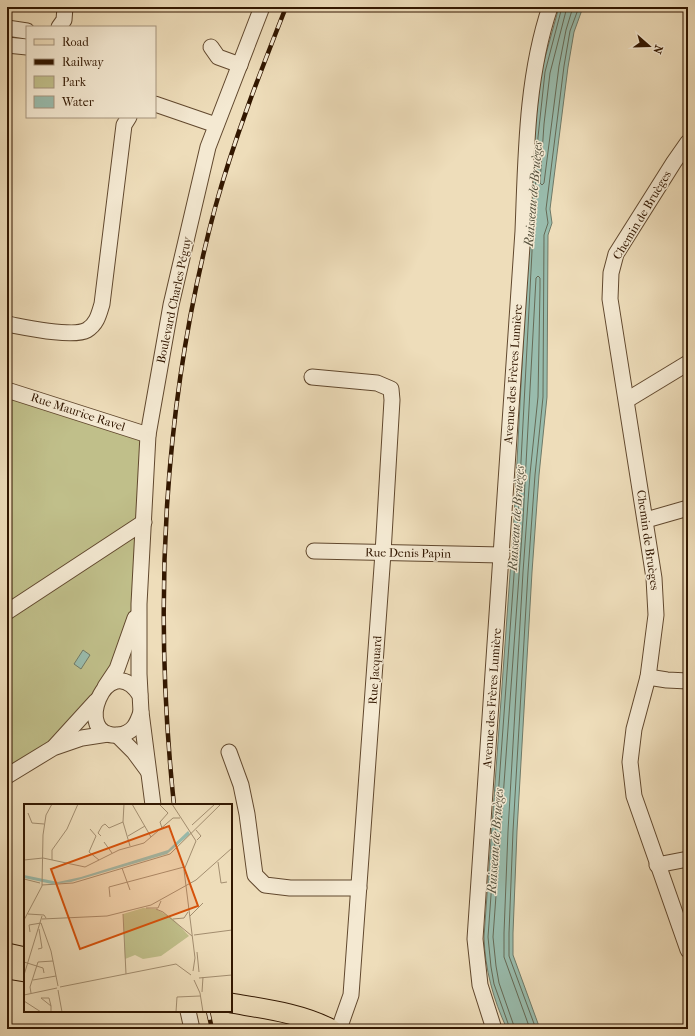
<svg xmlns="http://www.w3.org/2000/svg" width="695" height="1036" viewBox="0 0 695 1036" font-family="'IM FELL French Canon',serif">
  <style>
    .green { fill: #c0bf8a; stroke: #796b45 }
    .water { fill: #99bcad; stroke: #707a68 }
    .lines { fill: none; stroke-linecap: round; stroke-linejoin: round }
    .shore { stroke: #666a56; stroke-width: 1 }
    .minor-casing { stroke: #61482e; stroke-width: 17 }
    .major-casing { stroke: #321700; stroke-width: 21 }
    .minor { stroke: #f4e9d2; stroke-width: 15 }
    .major { stroke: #eeddba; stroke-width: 19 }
    .rail-casing { stroke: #321700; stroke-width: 4.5 }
    .rail { stroke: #f4e9d2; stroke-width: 3; stroke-dasharray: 9; stroke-linecap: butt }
    .labels { text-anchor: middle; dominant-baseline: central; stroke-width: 3; stroke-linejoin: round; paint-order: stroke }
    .street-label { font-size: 12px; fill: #321700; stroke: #f4e9d2 }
    .water-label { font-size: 13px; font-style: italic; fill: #56513d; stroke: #f4e9d2 }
    .inset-road { fill: none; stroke: #a38e70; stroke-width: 1 }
    .view { fill: #d6520b; fill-opacity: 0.15; stroke: #d6520b; stroke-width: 2 }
    .inset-edge { fill: none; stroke: #321700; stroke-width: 2 }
  </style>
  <rect width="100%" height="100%" fill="#eeddba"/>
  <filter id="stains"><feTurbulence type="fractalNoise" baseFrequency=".005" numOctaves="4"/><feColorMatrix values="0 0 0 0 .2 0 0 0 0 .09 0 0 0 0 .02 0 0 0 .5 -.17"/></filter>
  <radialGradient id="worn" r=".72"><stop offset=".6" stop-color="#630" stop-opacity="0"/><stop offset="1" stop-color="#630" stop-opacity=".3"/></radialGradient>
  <path class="green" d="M7,390L148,435L139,604L117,669L53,748L7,775Z"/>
  <g class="water">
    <path d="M559,7H583L574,32L568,67L550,209L552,223L548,235L547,397L539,475L532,572L517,831L513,933V955L540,1029H507C493,999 485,969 484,937L514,519L534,136L541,72Z"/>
    <path d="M83,650L90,655L81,669L74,664Z"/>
  </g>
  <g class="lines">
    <g class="shore">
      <path d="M567,7L550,73L544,124L540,183L542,185L544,183L559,66L566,30L573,7"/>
      <path d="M510,1029L494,984L491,967L488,937L518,519L538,137L545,72L562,7"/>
      <path d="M515,1029L499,983L496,966L493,937L523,520L536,278L538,276L540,278V288L538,397L530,474L523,572L508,831L504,933V957L530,1029"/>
      <path d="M536,1029L509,956V933L513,831L528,572L535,475L543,397L544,235L548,223L546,209L564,66L570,31L579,7"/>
    </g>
    <g class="minor-casing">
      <g id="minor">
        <path d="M59,27L64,20L65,7"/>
        <path d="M7,28L27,31"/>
        <path d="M7,45L27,47"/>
        <path d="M211,47L218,57L240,65"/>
        <path d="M155,104L216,125"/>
        <path d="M688,142L674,162L616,254L611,273L610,299L654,578L656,615L648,677L634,729L630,762L634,796L688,950"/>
        <path d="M7,324C24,327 73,338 87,330C97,324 99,314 102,304L124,125L129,117"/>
        <path d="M312,377L377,383L391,389L392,400L383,553L351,995L339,1029"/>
        <path d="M7,390L148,435"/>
        <path d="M627,400L688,363"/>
        <path d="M646,520L688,508"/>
        <path d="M314,551L502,555"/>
        <path d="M7,612L144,522"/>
        <path d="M648,677L667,680L688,681"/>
        <path d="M105,687L117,669L135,618"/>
        <path d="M140,695C107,646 70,740 119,735C133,733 137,724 141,712"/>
        <path d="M117,735L134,752L148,771"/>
        <path d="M55,746L96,701"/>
        <path d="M229,752L241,785L247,814L255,875L265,885L290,888H359"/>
        <path d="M7,776L53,748L82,738L108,734"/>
        <path d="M153,805L141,712L139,674V604L148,435L171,305L208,147L262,7"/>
        <path d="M657,865L688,859"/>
        <path d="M188,1011L192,1029"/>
        <path d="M494,1029L480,985L475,939L523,231C526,157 526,78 550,7"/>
      </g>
    </g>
    <g class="major-casing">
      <g id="major">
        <path d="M7,953L25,957"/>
        <path d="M7,969L25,972"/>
        <path d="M231,1003C265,1009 300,1013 331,1029"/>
      </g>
    </g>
    <use href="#minor" class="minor"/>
    <use href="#major" class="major"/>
    <g class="rail-casing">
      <g id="rail">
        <path d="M174,805C153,606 163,401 215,208C234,139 260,73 286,7"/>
        <path d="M208,1011L212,1029"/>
      </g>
    </g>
    <use href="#rail" class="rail"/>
  </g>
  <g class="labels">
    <g class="street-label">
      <text transform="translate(642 215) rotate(-59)">Chemin de Bruèges</text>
      <text transform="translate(174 300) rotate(-78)">Boulevard Charles Péguy</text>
      <text transform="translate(513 374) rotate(-86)">Avenue des Frères Lumière</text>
      <text transform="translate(78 412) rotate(18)">Rue Maurice Ravel</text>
      <text transform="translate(648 540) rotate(82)">Chemin de Bruèges</text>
      <text transform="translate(408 553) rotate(1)">Rue Denis Papin</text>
      <text transform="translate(375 670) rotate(-86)">Rue Jacquard</text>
      <text transform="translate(492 698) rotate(-86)">Avenue des Frères Lumière</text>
    </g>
    <g class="water-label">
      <text transform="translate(533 194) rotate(-85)">Ruisseau de Bruèges</text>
      <text transform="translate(516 518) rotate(-86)">Ruisseau de Bruèges</text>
      <text transform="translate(495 841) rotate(-86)">Ruisseau de Bruèges</text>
    </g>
  </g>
  <g transform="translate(24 804)">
    <rect width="208" height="208" fill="#eeddba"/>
    <path d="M119,104L132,105L148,114L165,132L137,152L119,155L111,151L101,155L99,110Z" fill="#c0bf8a"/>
    <path d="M164,27L166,30L143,50L47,78L28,80L0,74V71L34,78L57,73L144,46Z" fill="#99bcad"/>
    <path class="inset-road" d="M100,0L99,18L106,42M108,0L127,33M135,0L144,9L136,18L138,24M148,0L172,37L160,66L171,154L169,167M4,9L8,19L20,20M168,21L191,0M66,25L72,32L65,48L75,56M172,26L177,32L173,36M77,32L74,29L78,22L81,20L85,24L99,18M104,32L121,22M80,38L88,49M0,56L19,54L61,63L95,46L120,39L149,14H156M28,56V46L43,25L54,0M194,58L197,79L203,78M98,64L106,86M0,75L16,79M18,81L49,79L146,50L197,0M86,93L85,83L160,63M122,104H134L137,97M132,105L139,108L168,132M4,110L20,111L22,114M99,110L102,170M166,112L179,99M18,115L83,112L127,101L172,76L208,44M149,115L160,114L164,108M0,116L18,82L19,31L22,11L28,0M17,119L27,147L34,182M6,128L5,121L17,119M170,131L208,126M14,145L18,144L15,125M173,148L175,168M0,158L19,164L20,169M0,171L18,112M175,174L208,171M9,176L32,172M170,176L176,189L179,208M36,183L152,160L167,171M34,186L38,208M178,188L179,173M7,189L6,183L14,158L29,157M0,191L33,184M0,197L17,208M27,202L17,194H25L27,202V208M152,208L153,193L176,192"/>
    <path class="view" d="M145,22L174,102L56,145L27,65Z"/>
    <rect width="208" height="208" class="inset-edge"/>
  </g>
  <rect width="695" height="1036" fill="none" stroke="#eeddba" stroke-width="24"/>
  <rect x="8" y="8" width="679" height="1020" fill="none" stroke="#321700" stroke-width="2"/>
  <rect x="12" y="12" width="671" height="1012" fill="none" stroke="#321700"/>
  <rect x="26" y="26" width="130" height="92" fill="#f4e9d2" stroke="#a6957e"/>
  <rect x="34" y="39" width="20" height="6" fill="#eeddba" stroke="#a6957e"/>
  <text x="62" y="46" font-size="12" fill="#321700">Road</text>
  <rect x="34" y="59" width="20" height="6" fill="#321700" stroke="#a6957e"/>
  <text x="62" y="66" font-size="12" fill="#321700">Railway</text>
  <rect x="34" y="76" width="20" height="12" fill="#c0bf8a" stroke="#a6957e"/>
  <text x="62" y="86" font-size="12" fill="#321700">Park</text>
  <rect x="34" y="96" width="20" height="12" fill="#99bcad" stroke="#a6957e"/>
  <text x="62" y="106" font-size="12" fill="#321700">Water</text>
  <g transform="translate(649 46) rotate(110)" stroke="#f4e9d2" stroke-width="3" paint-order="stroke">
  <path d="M0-3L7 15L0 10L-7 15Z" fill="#321700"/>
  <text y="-6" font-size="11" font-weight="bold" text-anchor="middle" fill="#321700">N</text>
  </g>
  <rect width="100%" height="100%" filter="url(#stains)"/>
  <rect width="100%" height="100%" fill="url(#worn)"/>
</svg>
